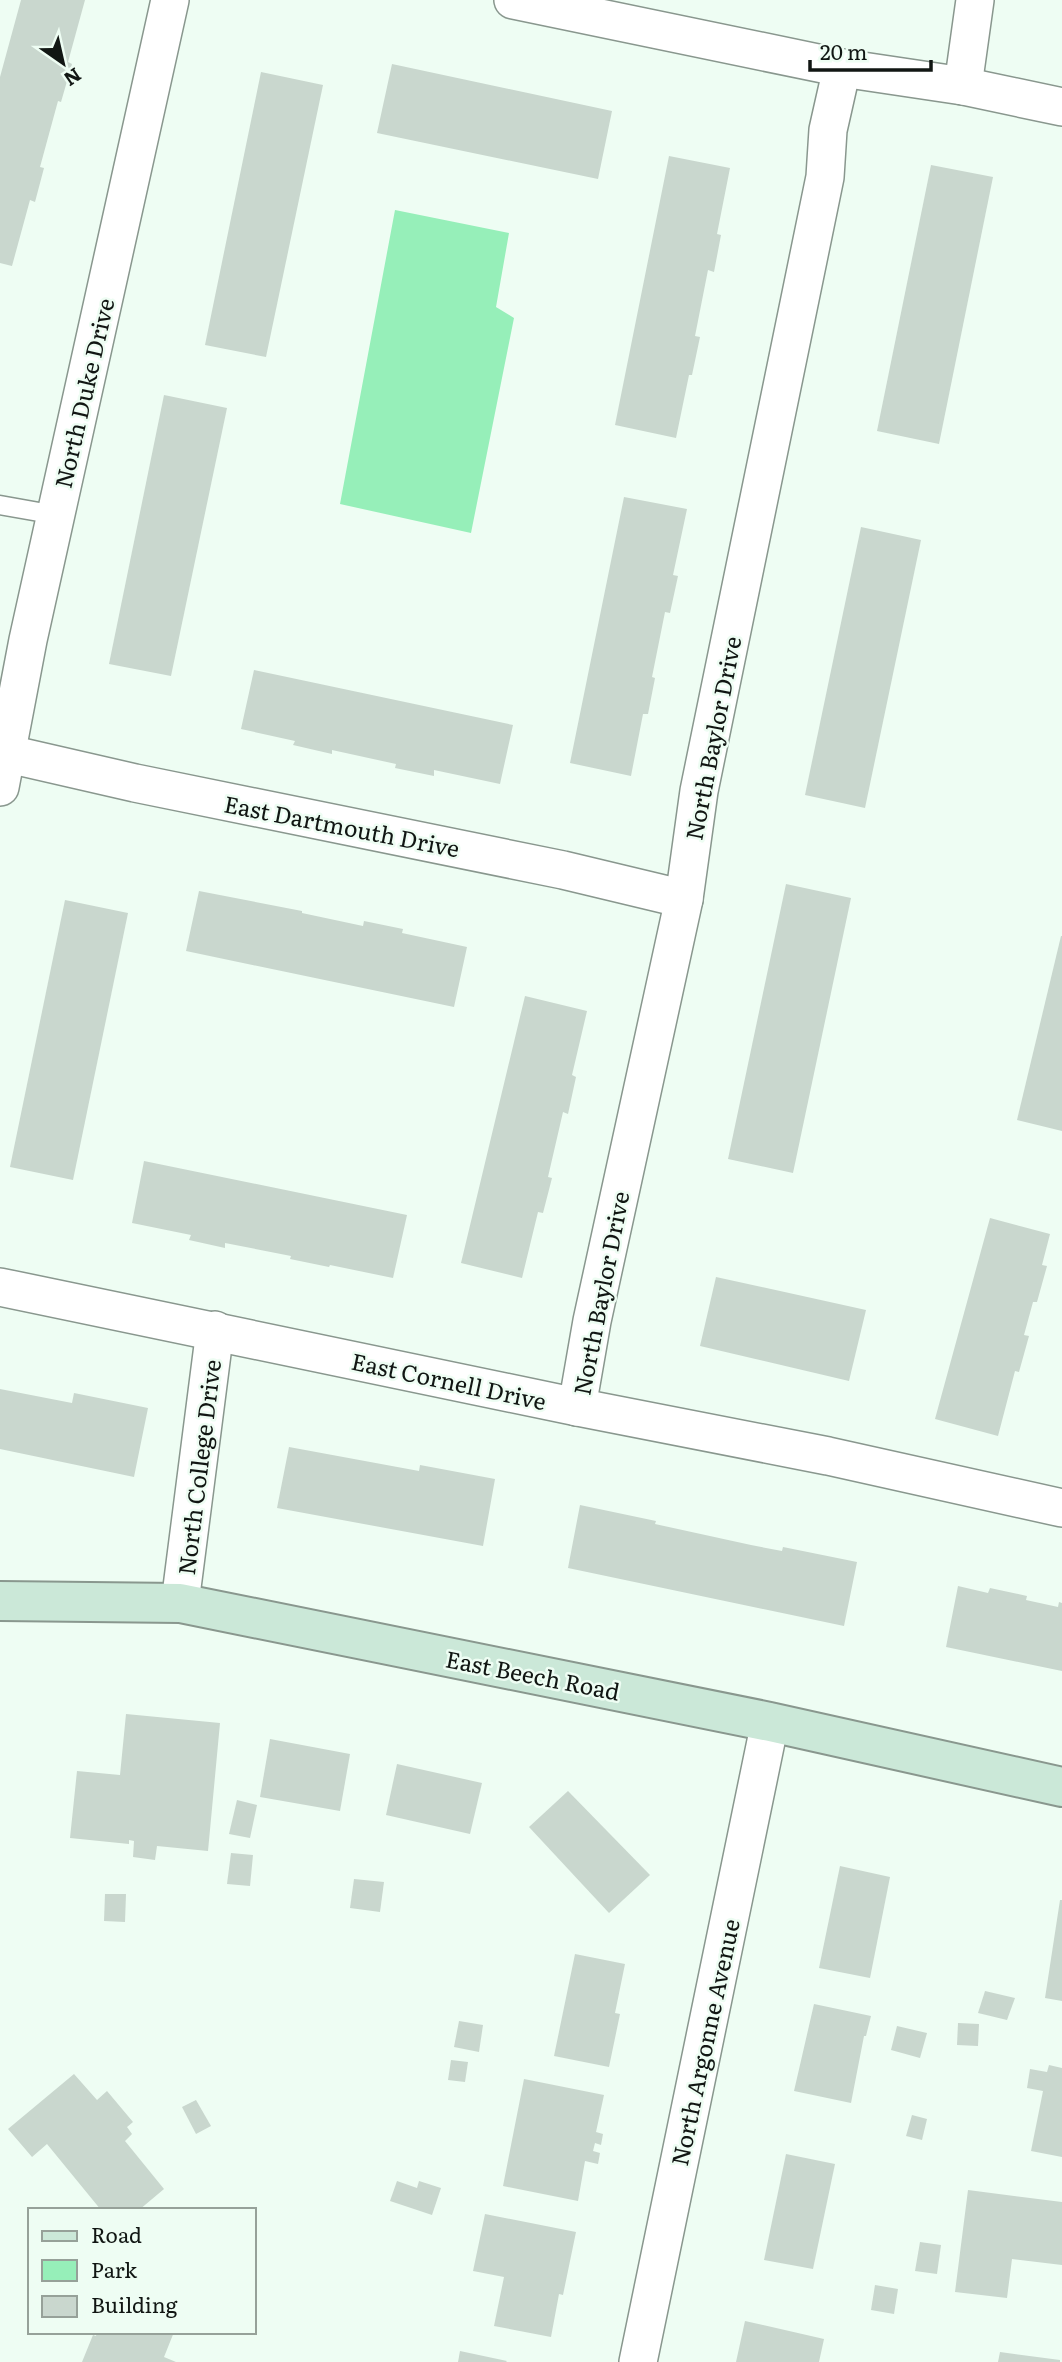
<svg xmlns="http://www.w3.org/2000/svg" width="1062" height="2362" viewBox="0 0 1062 2362" font-family="Literata,serif">
  <style>
    .green { fill: #96efb9 }
    .building { fill: #c9d7ce }
    .lines { fill: none; stroke-linecap: round; stroke-linejoin: round }
    .lane-casing { stroke: #89978e; stroke-width: 21 }
    .street-casing { stroke: #89978e; stroke-width: 40 }
    .secondary-casing { stroke: #89978e; stroke-width: 42 }
    .lane { stroke: #fff; stroke-width: 18 }
    .street { stroke: #fff; stroke-width: 37 }
    .secondary { stroke: #cbe8d8; stroke-width: 38 }
    .labels { text-anchor: middle; dominant-baseline: central; stroke-width: 5; stroke-linejoin: round; paint-order: stroke }
    .street-label { font-size: 23px; fill: #111613; stroke: #eefdf3 }
  </style>
  <rect width="100%" height="100%" fill="#eefdf3"/>
  <path class="green" d="M395,210L509,233L496,307L514,318L471,533L340,504Z"/>
  <g class="building">
    <path d="M21,0H85L68,62L72,64L61,102L58,101L40,167L44,168L35,202L30,200L12,266L0,263V77Z"/>
    <path d="M392,64L612,111L598,179L377,133Z"/>
    <path d="M261,72L323,85L266,357L205,345Z"/>
    <path d="M669,156L730,168L717,234L721,235L714,272L708,270L695,336L700,337L692,375H689L676,438L615,425Z"/>
    <path d="M931,165L993,177L939,444L877,431Z"/>
    <path d="M164,395L227,408L171,676L109,664Z"/>
    <path d="M624,497L687,509L673,575L678,576L670,613L665,612L652,677L655,678L648,714H643L631,776L570,763Z"/>
    <path d="M861,527L921,540L865,808L805,795Z"/>
    <path d="M254,670L513,725L500,784L434,770V776L395,768L396,764L332,750V754L293,745L295,741L241,729Z"/>
    <path d="M786,884L851,898L793,1173L728,1159Z"/>
    <path d="M199,891L302,911V913L363,926L364,921L403,929L402,933L467,947L454,1007L186,951Z"/>
    <path d="M65,900L128,913L73,1180L10,1167Z"/>
    <path d="M1061,936H1062V1131L1017,1120Z"/>
    <path d="M525,996L587,1011L572,1075L576,1077L568,1114L563,1112L548,1177L552,1178L543,1213L538,1212L522,1278L461,1263Z"/>
    <path d="M144,1161L407,1215L393,1278L330,1265L329,1267L290,1259L291,1256L225,1243V1248L189,1240L191,1235L132,1223Z"/>
    <path d="M990,1218L1050,1234L1042,1265L1047,1266L1037,1302H1033L1024,1335L1029,1336L1019,1372L1015,1371L998,1436L935,1419Z"/>
    <path d="M716,1277L866,1310L849,1381L700,1346Z"/>
    <path d="M0,1389L72,1403L74,1393L148,1408L134,1477L0,1449Z"/>
    <path d="M289,1447L419,1471L420,1465L495,1479L483,1546L277,1508Z"/>
    <path d="M580,1505L656,1521L655,1524L751,1545L782,1551L783,1547L857,1562L844,1626L568,1568Z"/>
    <path d="M958,1586L988,1593L990,1588L1027,1596L1026,1600L1058,1607L1059,1602L1062,1603V1671L946,1647Z"/>
    <path d="M126,1714L220,1723L208,1851L157,1846L155,1860L133,1857L134,1841L129,1840V1844L70,1838L77,1771L120,1775Z"/>
    <path d="M270,1739L350,1754L340,1811L260,1797Z"/>
    <path d="M397,1764L482,1783L470,1834L386,1815Z"/>
    <path d="M568,1791L650,1875L609,1913L529,1827Z"/>
    <path d="M237,1800L257,1805L250,1838L229,1834Z"/>
    <path d="M231,1853L253,1855L250,1886L227,1884Z"/>
    <path d="M840,1866L890,1877L870,1978L819,1968Z"/>
    <path d="M354,1879L384,1882L380,1912L350,1908Z"/>
    <path d="M105,1894H126L125,1922L104,1921Z"/>
    <path d="M1060,1900H1062V2001L1045,1998Z"/>
    <path d="M575,1954L625,1964L615,2013L620,2014L609,2067L554,2056Z"/>
    <path d="M985,1991L1015,1998L1007,2020L978,2013Z"/>
    <path d="M814,2004L871,2016L866,2036H864L851,2103L794,2091Z"/>
    <path d="M459,2021L483,2025L479,2052L454,2047Z"/>
    <path d="M958,2023L979,2024L978,2046L957,2045Z"/>
    <path d="M897,2026L927,2033L920,2058L891,2050Z"/>
    <path d="M451,2060L468,2062L465,2082L448,2080Z"/>
    <path d="M1049,2065L1062,2068V2157L1031,2151L1043,2091L1027,2088L1030,2069L1047,2072Z"/>
    <path d="M74,2074L97,2100L107,2091L133,2122L127,2127L132,2134L125,2141L164,2189L139,2210H101L47,2144L32,2157L8,2129Z"/>
    <path d="M524,2079L604,2095L596,2132L603,2134L601,2145L595,2143L593,2151L600,2153L598,2164L585,2161L578,2201L503,2186Z"/>
    <path d="M196,2100L211,2126L196,2134L182,2107Z"/>
    <path d="M912,2115L927,2119L922,2140L906,2136Z"/>
    <path d="M786,2154L835,2164L813,2269L764,2260Z"/>
    <path d="M397,2181L417,2188L419,2181L441,2188L432,2215L390,2201Z"/>
    <path d="M968,2190L1062,2202V2265L1012,2259L1007,2298L955,2292Z"/>
    <path d="M485,2214L576,2232L563,2295L559,2294L551,2337L494,2326L504,2277L473,2271Z"/>
    <path d="M920,2242L941,2245L937,2274L915,2271Z"/>
    <path d="M875,2285L898,2289L894,2314L871,2310Z"/>
    <path d="M745,2321L824,2339L819,2362H736Z"/>
    <path d="M97,2332H174L164,2357L176,2362H82L93,2335L96,2336Z"/>
    <path d="M460,2351L507,2361L506,2362H458Z"/>
    <path d="M1000,2352L1060,2360V2362H998Z"/>
  </g>
  <g class="lines">
    <g class="lane-casing">
      <path id="lane" d="M0,505L56,515"/>
    </g>
    <g class="street-casing">
      <g id="street">
        <path d="M513,0L842,68L963,86L1062,107"/>
        <path d="M963,86L975,0"/>
        <path d="M0,752L135,783L563,870L684,899"/>
        <path d="M0,787L28,640L170,0"/>
        <path d="M0,1287L577,1407L828,1456L1062,1508"/>
        <path d="M577,1407L592,1321L684,899L699,791L825,177L828,130L842,68"/>
        <path d="M180,1603L215,1330"/>
        <path d="M638,2362L770,1722"/>
      </g>
    </g>
    <g class="secondary-casing">
      <path id="secondary" d="M0,1601L180,1603L770,1722L1062,1787"/>
    </g>
    <use href="#lane" class="lane"/>
    <use href="#street" class="street"/>
    <use href="#secondary" class="secondary"/>
  </g>
  <g class="labels">
    <g class="street-label">
      <text transform="translate(83 393) rotate(-77)">North Duke Drive</text>
      <text transform="translate(712 738) rotate(-79)">North Baylor Drive</text>
      <text transform="translate(342 825) rotate(11)">East Dartmouth Drive</text>
      <text transform="translate(600 1293) rotate(-79)">North Baylor Drive</text>
      <text transform="translate(449 1380) rotate(12)">East Cornell Drive</text>
      <text transform="translate(198 1467) rotate(-83)">North College Drive</text>
      <text transform="translate(533 1674) rotate(11)">East Beech Road</text>
      <text transform="translate(704 2042) rotate(-78)">North Argonne Avenue</text>
    </g>
  </g>
  <rect x="28" y="2208" width="228" height="126" fill="#eefdf3" stroke="#96a199" stroke-width="2"/>
  <rect x="42" y="2231" width="35" height="10" fill="#cbe8d8" stroke="#96a199" stroke-width="2"/>
  <text x="91" y="2243" font-size="21" fill="#111613">Road</text>
  <rect x="42" y="2260" width="35" height="21" fill="#96efb9" stroke="#96a199" stroke-width="2"/>
  <text x="91" y="2278" font-size="21" fill="#111613">Park</text>
  <rect x="42" y="2296" width="35" height="21" fill="#c9d7ce" stroke="#96a199" stroke-width="2"/>
  <text x="91" y="2313" font-size="21" fill="#111613">Building</text>
  <g transform="translate(63 63) rotate(146)" stroke="#eefdf3" stroke-width="5" paint-order="stroke">
  <path d="M0-5L12 26L0 18L-12 26Z" fill="#111613"/>
  <text y="-10" font-size="19" font-weight="bold" text-anchor="middle" fill="#111613">N</text>
  </g>
  <path d="M810 60v10h121v-10" fill="none" stroke="#111613" stroke-width="3.5"/>
  <text x="820" y="60" font-size="21" fill="#111613" stroke="#eefdf3" stroke-width="5" paint-order="stroke">20 m</text>
</svg>
